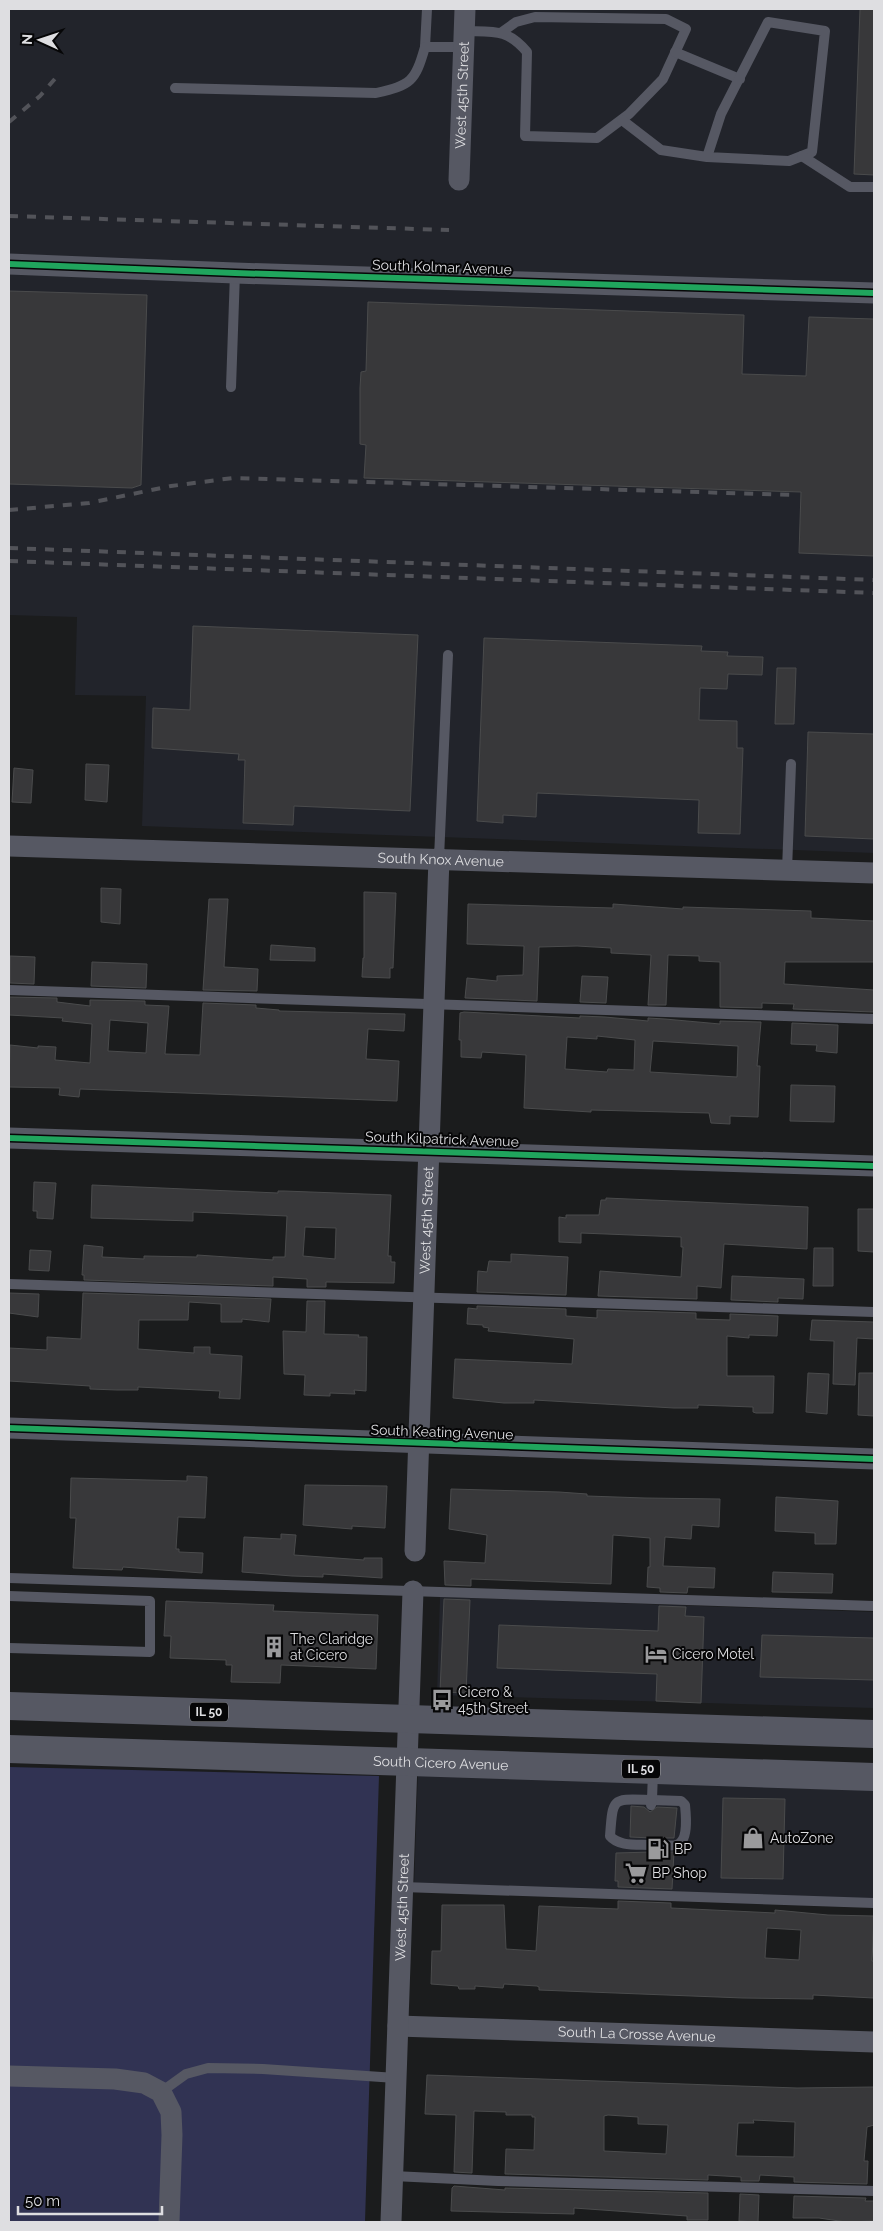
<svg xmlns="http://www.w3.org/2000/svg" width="883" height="2231" viewBox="0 0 883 2231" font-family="Raleway,sans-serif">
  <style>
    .built { fill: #22242b }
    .green { fill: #313353 }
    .building { fill: #38383a; stroke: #4a4b4c; fill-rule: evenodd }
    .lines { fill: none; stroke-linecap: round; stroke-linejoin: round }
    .lane { stroke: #565863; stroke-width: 10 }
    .street { stroke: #565863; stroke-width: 21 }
    .primary { stroke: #565863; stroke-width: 28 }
    .rail { stroke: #525359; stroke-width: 4; stroke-dasharray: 9 9; stroke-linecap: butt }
    .cycleway-casing { stroke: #060607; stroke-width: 9 }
    .cycleway { stroke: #20a55d; stroke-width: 6 }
    .labels { text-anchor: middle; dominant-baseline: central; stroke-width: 4; stroke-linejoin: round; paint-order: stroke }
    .shield { fill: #060607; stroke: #9d9da0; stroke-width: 1 }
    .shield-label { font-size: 12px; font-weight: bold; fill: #dedee1 }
    .street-label { font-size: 14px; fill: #dedee1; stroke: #060607 }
    .poi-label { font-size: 14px; fill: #dedee1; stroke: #060607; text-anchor: start }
  </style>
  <rect width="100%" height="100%" fill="#1b1c1d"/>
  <g class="built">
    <path d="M9,9H874V853L142,826L146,696L75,695L77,617L9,615Z"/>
    <path d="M440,1597L874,1612V1708L437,1695Z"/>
    <path d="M418,1771L874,1788V1903L414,1888Z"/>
  </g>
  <path class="green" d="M9,1767L379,1776L365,2222H9Z"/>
  <g class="building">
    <path d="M860,9H874V175L854,174Z"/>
    <path d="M9,291L147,295L141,485L132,488L9,484Z"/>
    <path d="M368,302L744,315L742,374L806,376L809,317L874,319V556L799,553L801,492L364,478L366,445L360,444V388L361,372L366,371Z"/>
    <path d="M193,626L418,635L410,811L294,806L293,825L243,823L245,760H238L239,754L152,748L153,708L190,710Z"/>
    <path d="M484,638L702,646L701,651L728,652L727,656L763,657L762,675L728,674L727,689L700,688L699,720L737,721V748H743L740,834L698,833L699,800L537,793L536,817L503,815V823L477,821Z"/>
    <path d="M777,668H796L794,724H775Z"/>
    <path d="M808,732L874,734V839L805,836Z"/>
    <path d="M86,764L109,765L107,802L85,800Z"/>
    <path d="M14,768L33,770L31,803L12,802Z"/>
    <path d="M101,888L121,889L120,924L101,922Z"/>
    <path d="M364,892L396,893L393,968H390V978L362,977L363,958H364Z"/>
    <path d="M209,899H228L224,967L258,969L257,991L203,990Z"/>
    <path d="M468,904L613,908V904L683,909V907L811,911V918L874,921V962H785L784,984L874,990V1012L793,1009L794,1004L762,1003V1008L720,1007V962L699,961V956L668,955L666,1005H648L651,955L611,953V948L577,946L539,947L537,1001L465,998L467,978L497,981V976L523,975L524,946L467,944Z"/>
    <path d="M271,945L315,948V961L270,960Z"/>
    <path d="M10,956L35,957L34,984L10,983Z"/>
    <path d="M92,962L147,964L146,988L91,986Z"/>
    <path d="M582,976L608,977L606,1003L580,1002Z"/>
    <path d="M9,997L57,998V1002L90,1006V1000L145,1001V1005L169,1006L165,1054L200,1055L203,1003L256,1005V1008L279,1010V1011L405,1014L404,1031L368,1029L366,1059L399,1061L397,1101L80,1089L79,1097L59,1095L60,1088L9,1087L10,1045L38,1048V1046L56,1047L55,1060L90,1063L92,1024L62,1021L63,1018L9,1015ZM110,1020L148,1023L146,1053L108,1051Z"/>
    <path d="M464,1012L580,1018V1016L605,1017L648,1021V1018L665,1019L720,1024V1021L761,1022L757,1066H760L758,1117L730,1116V1124L711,1123L709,1113L591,1110V1112L524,1108L526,1055L482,1052L481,1058L461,1057V1040H459L460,1013ZM597,1036L635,1040L634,1070L608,1069L607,1072L565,1069L567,1037L597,1039ZM653,1041L738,1046L737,1077L650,1072Z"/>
    <path d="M792,1023L838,1025L837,1053L816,1051L817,1045L791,1044Z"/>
    <path d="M791,1085L835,1086L834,1122L790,1121Z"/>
    <path d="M34,1182L56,1183L53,1219L37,1218V1211H33Z"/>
    <path d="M92,1185L278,1193V1191H284L391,1195L388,1256H391V1262H395L394,1283L326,1282V1287H307V1279L273,1277V1286L84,1280V1275H82L84,1245L103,1247L102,1257L144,1259V1256L197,1257V1255L273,1260V1257H285L287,1216L193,1212V1221L91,1218ZM305,1227L336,1228L335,1259L303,1256Z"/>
    <path d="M606,1198L808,1207L807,1249L724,1244L721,1288L697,1286V1299L598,1296L600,1271L681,1277L683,1247H681V1237L581,1233V1243L559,1242V1217L566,1218V1215H599L601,1200H606Z"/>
    <path d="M858,1209H874V1252L858,1251Z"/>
    <path d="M814,1248H833V1286H813Z"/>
    <path d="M30,1250L51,1251L49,1271L29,1270Z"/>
    <path d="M511,1254L568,1257L566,1295L477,1292L478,1271L487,1272L489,1261L511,1262Z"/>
    <path d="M732,1276L804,1279L803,1299L778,1298V1302L731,1300Z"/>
    <path d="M9,1293L39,1294L38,1317L9,1313Z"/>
    <path d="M83,1293L271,1299L269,1322L242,1319V1322H221V1304L189,1302L188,1320H139L138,1349L194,1353V1347H210V1354L242,1356L240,1399L219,1398L220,1391L138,1387V1390H117L90,1389V1386L9,1381V1348L47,1350V1337L81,1339Z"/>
    <path d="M307,1301H325L324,1334L359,1335L358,1337H367L366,1391L354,1390L355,1394L330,1393V1396L304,1395L305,1375L284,1374L283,1331L306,1332Z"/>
    <path d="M477,1306L566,1309V1316L597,1318V1310L696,1313V1319L730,1320V1314L778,1316L777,1336L749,1335V1338L727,1336V1376H774L773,1413H756L753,1412V1407L698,1405V1408H674L534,1400V1403H504L453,1398L455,1359L572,1364L574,1339L488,1331L489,1328L483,1327V1325L467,1324L468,1308L477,1309Z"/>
    <path d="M812,1320L874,1322V1339L857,1338L855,1385L833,1384L834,1341L810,1340Z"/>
    <path d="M808,1373L829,1374L827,1414L806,1412Z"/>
    <path d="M859,1373H874V1416L858,1415Z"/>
    <path d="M187,1476L207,1477L205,1518L178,1517L176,1549H179V1552L203,1553L202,1573L123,1567L122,1570L73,1568L76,1518H70L71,1478L187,1481Z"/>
    <path d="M305,1485L387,1486L385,1528L352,1526V1529L303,1525Z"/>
    <path d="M451,1489L559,1492L587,1494V1496L645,1498L720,1499L719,1527L692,1525L691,1539L665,1537L663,1566L715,1568L714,1588L688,1587L687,1593L660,1592V1588L647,1587L648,1567H650V1538L613,1535L611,1584L471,1579V1586L445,1585L444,1561L485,1563L487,1535L449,1529Z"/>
    <path d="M776,1497L838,1501L836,1544H815V1533L775,1531Z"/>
    <path d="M281,1534L296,1535L294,1555L364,1560V1558H382V1578L323,1574V1577L292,1576L242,1572L244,1537L281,1539Z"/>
    <path d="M773,1572L833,1574L832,1593L772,1592Z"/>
    <path d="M444,1599L470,1600L466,1693L440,1692Z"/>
    <path d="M166,1601L274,1605L273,1611L378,1615L376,1669L281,1665L280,1683L231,1682L232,1665H226V1660L170,1658L171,1636H164Z"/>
    <path d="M659,1606L686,1607L685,1616L704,1617L701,1703L656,1701L657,1674L497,1668L499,1625L658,1631Z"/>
    <path d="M762,1635L874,1638V1680L760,1677Z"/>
    <path d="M723,1798L785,1799L783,1879L721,1878Z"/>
    <path d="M631,1806L644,1807L650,1812L657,1807L677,1808L674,1838H664L658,1842L652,1838L630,1837Z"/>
    <path d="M658,1848L663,1852H674L672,1889L618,1887V1881H615L616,1853L652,1852Z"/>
    <path d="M618,1901L671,1903V1908L775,1913V1910L828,1915L874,1916L872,1961H874V1998L813,1995V1999L743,1998L539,1990V1987L537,1986L504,1984L503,1988L475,1986V1989H459L458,1986L431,1984L432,1951H441L442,1905H504L506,1949L536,1951L539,1906L618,1909ZM767,1928L801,1930L799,1960L765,1958Z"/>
    <path d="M427,2075L797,2088L874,2087V2125L867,2127L864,2161H868L867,2184L794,2182V2177L760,2175L759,2181H741V2177L708,2175V2180L505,2174L506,2149L534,2150L535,2117H532V2115H506V2112L474,2111L472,2173L454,2172L456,2115L425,2114ZM608,2115L638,2117V2124L668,2125L666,2154L604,2151V2116ZM753,2120L795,2122L794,2157L736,2156L738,2123H754Z"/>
    <path d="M454,2186L505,2190V2188L708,2193V2220H687V2216L574,2208V2214L451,2211L452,2188Z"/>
    <path d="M740,2194L759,2195L758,2222L739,2221Z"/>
    <path d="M794,2196L866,2198L865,2201H874V2221L846,2222L819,2218H793Z"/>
  </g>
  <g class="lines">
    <g class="lane">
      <path d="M464,31C493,32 507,28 527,52L525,136L597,138L629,114L663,79L686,29L666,19L535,17L516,22L502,32"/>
      <path d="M425,47L427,9"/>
      <path d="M675,52L740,79"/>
      <path d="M175,88L376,93C411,85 415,82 425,47H463"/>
      <path d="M622,120L661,150L707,157L789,161L812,152L825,31L768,22L721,114L707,157"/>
      <path d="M802,156L850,187H874"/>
      <path d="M231,387L235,273"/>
      <path d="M439,858L448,655"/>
      <path d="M787,870L791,764"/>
      <path d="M9,990L874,1019"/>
      <path d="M9,1284L874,1312"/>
      <path d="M9,1578L874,1606"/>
      <path d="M9,1596L150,1601V1652L9,1648"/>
      <path d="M651,1805L652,1800L681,1801L685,1805C686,1815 689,1842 676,1845C673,1846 668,1845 664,1845"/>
      <path d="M652,1845C638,1844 619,1847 610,1836C613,1796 612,1799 652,1800L653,1771"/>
      <path d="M403,1887L874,1903"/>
      <path d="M161,2092L186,2074L208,2068L263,2069L396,2078"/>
      <path d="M393,2176L498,2181L874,2191"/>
    </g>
    <g class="street">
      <path id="s1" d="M459,180L465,9"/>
      <path d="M9,264L235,273L874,293"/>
      <path id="s2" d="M9,846L874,873"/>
      <path d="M9,1138L874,1166"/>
      <path d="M9,1428L874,1459"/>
      <path id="s3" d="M415,1551L439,858"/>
      <path id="s4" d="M398,2026L874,2042"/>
      <path d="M9,2076L115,2079L144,2083L161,2092L171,2112L172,2135L169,2222"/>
      <path id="s5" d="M391,2222L413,1591"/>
    </g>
    <g class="primary">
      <path d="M9,1706L874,1734"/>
      <path id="s6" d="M9,1749L874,1777"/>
    </g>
    <g class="rail">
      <path d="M9,122L40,96L60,73"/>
      <path d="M9,216L449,230"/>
      <path d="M9,510L89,503L171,486L233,478L795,495"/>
      <path d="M9,548L874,580"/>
      <path d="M9,561L874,593"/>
    </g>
    <g class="cycleway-casing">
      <g id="cycleway">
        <path d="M9,264L235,273L874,293"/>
        <path d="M9,1138L874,1166"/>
        <path d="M9,1428L874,1459"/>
      </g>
    </g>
    <use href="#cycleway" class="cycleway"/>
  </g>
  <defs>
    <g id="building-bare" transform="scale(1.725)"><path d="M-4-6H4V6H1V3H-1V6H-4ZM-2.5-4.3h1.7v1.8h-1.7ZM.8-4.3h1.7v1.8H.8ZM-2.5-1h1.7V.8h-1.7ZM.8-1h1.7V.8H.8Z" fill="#9a9a9c" stroke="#060607" stroke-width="2.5" paint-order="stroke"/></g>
    <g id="hotel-bare" transform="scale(1.725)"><path d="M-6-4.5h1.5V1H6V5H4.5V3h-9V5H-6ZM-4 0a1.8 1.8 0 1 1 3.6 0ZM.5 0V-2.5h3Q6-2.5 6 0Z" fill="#9a9a9c" stroke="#060607" stroke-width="2.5" paint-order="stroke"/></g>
    <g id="bus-bare" transform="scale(1.725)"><path d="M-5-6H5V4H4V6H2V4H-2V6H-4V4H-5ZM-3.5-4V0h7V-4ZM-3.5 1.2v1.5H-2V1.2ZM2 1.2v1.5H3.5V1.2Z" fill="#9a9a9c" stroke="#060607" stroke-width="2.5" paint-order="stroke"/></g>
    <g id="shop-bare" transform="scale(1.725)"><path d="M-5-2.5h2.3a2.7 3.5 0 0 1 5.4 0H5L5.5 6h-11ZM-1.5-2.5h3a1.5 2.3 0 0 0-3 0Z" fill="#9a9a9c" stroke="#060607" stroke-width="2.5" paint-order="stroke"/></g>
    <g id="fuel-bare" transform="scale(1.725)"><path d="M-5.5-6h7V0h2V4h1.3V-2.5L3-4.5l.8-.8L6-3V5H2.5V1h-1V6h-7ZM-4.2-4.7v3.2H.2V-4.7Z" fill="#9a9a9c" stroke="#060607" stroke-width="2.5" paint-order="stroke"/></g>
    <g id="supermarket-bare" transform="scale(1.725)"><path d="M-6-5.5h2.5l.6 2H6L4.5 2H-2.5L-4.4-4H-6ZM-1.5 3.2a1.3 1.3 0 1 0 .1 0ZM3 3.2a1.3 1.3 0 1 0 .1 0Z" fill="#9a9a9c" stroke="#060607" stroke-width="2.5" paint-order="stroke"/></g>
  </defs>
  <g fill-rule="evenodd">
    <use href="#building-bare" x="274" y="1647"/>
    <use href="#hotel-bare" x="656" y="1654"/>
    <use href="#bus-bare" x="442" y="1700"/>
    <use href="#shop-bare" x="753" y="1838"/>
    <use href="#fuel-bare" x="658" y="1849"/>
    <use href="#supermarket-bare" x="636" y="1873"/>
  </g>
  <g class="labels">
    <g class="shield">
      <rect x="190" y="1702.5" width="38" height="19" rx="4"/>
      <rect x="622" y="1759.5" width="38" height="19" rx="4"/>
    </g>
    <g class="shield-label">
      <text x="209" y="1712">IL 50</text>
      <text x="641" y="1769">IL 50</text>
    </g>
    <g class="street-label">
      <text stroke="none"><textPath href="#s1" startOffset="85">West 45th Street</textPath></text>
      <text transform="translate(442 267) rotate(2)">South Kolmar Avenue</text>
      <text stroke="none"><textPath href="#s2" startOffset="432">South Knox Avenue</textPath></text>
      <text transform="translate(442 1139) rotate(2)">South Kilpatrick Avenue</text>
      <text stroke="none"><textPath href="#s3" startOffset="331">West 45th Street</textPath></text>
      <text transform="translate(442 1432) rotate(2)">South Keating Avenue</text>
      <text stroke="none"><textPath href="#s6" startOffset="432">South Cicero Avenue</textPath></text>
      <text stroke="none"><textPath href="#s5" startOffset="315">West 45th Street</textPath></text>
      <text stroke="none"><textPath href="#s4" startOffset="239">South La Crosse Avenue</textPath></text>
    </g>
    <g class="poi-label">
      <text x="290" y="1639">The Claridge<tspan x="290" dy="16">at Cicero</tspan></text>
      <text x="672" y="1654">Cicero Motel</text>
      <text x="458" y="1692">Cicero &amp;<tspan x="458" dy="16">45th Street</tspan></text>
      <text x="770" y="1838">AutoZone</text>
      <text x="674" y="1849">BP</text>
      <text x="652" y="1873">BP Shop</text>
    </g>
  </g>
  <rect width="883" height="2231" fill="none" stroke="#dedee1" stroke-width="20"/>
  <g transform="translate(40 40) rotate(273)" stroke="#060607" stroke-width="4" paint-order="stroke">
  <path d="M0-4L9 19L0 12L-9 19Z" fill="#dedee1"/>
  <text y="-8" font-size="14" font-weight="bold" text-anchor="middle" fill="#dedee1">N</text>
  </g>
  <path d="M18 2206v8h144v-8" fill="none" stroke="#dedee1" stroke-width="2.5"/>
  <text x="25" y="2206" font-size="15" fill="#dedee1" stroke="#060607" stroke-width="4" paint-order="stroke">50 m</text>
</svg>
